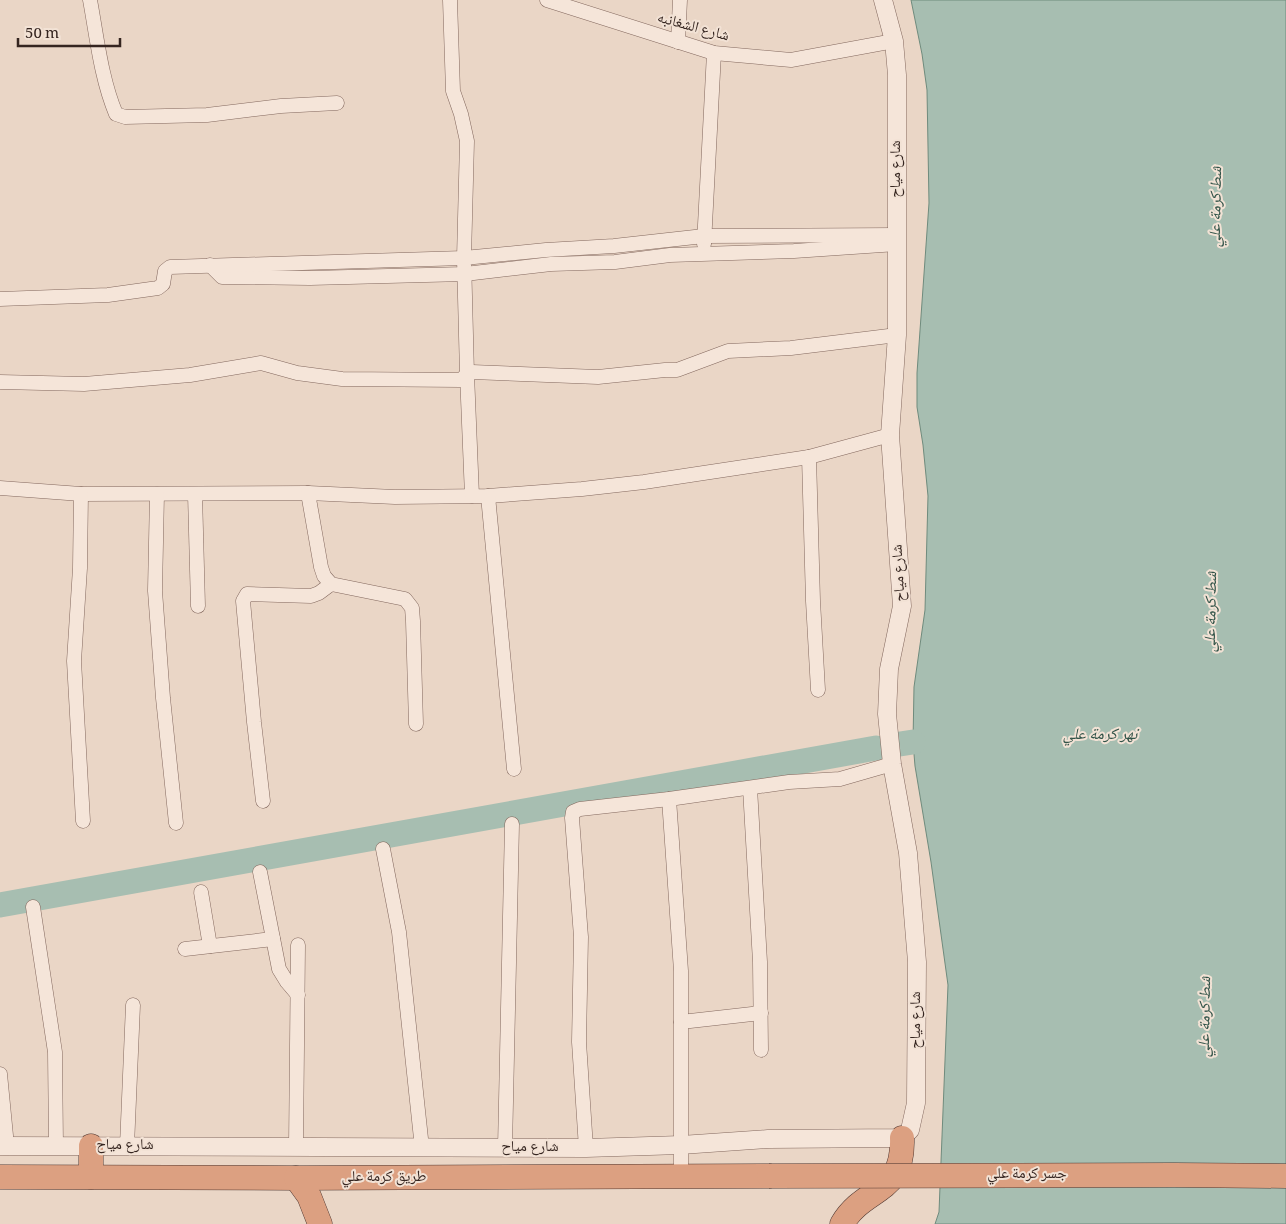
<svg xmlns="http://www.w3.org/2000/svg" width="1286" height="1224" viewBox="0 0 1286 1224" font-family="Georgia,'Noto Naskh Arabic',serif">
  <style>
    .water { fill: #a7beb1; stroke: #6f8b7d }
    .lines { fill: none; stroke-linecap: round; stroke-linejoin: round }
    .river { stroke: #a7beb1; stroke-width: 25 }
    .minor-casing { stroke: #83685e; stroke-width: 15 }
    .tertiary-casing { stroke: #83685e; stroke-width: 19 }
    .trunk-casing { stroke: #513831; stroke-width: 25 }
    .minor { stroke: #f5e5d9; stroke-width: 14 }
    .tertiary { stroke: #f5e5d9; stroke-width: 18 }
    .trunk { stroke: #dca081; stroke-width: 24 }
    .trunk-bridge-casing { stroke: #513831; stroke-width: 25; stroke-linecap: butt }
    .trunk-bridge { stroke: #dca081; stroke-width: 24 }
    .labels { text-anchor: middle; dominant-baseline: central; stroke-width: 4; stroke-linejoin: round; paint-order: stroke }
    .street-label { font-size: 15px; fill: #352520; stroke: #f2e2d5 }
    .water-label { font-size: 16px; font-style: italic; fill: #315348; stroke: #f2e2d5 }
  </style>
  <rect width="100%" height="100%" fill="#ead6c6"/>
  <path class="water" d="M911,0H1286V1224H935L939,1212L948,985L931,862L915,766L913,742L914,687L925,610L928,496L923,445L917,407V373L929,203L927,90L922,54Z"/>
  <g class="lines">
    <g class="river">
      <path d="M900,744L913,742"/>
      <path d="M0,905L876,748"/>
    </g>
    <g class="minor-casing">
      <g id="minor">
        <path d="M90,0C97,38 101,78 116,114L125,117L207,115L281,106L337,103"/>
        <path d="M547,0L714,53L791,60L894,41"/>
        <path d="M678,42L680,0"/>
        <path d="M704,244L714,53"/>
        <path d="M210,265L222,277L310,278L465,274L551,264L615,262L670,255L794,251L897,244"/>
        <path d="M0,299L108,295L158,288L163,284L165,271L170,267L464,258L467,141L461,114L453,91L450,0"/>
        <path d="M0,382L84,384L190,375L261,363L297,373L342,379L461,380L467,374L472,372L598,377L665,370H677L728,351L791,348L897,335"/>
        <path d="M809,457L813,601L818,690"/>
        <path d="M0,488L81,494L308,493L395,497L488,496L582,489L644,482L809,457L890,435"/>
        <path d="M308,493L321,567L324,576L331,584L405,599L412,608L413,621L416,724"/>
        <path d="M81,494L80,568L74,661L83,821"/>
        <path d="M157,494L155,591L163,698L176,823"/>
        <path d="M195,494L198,606"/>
        <path d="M472,496L467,374L464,258L546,250L614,246L704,236L897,235"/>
        <path d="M488,496L514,769"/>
        <path d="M750,788L760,962L761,1050"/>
        <path d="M669,799L681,971V1177"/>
        <path d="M263,801L254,722L243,601L247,594L311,596L319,593L331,584"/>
        <path d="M383,849L399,932L422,1148"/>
        <path d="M260,872L279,969L287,982L298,995"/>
        <path d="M201,892L210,946"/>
        <path d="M33,907L55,1052L56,1146"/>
        <path d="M185,949L273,939"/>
        <path d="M681,1022L761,1013"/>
        <path d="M0,1074L7,1146"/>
        <path d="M127,1146L133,1005"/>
        <path d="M296,1147L298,945"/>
        <path d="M505,1148L512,824"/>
        <path d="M586,1148L579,1042L581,937L572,818L573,812L580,809L669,799L789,782L840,779L892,764"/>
      </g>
    </g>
    <g class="tertiary-casing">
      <path id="tertiary" d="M0,1146L586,1148L681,1145L768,1139L902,1138L910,1130L916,1103L917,962L908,853L892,764L887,714L889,669L902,606L890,435L897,335V75L894,41L883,0"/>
    </g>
    <g class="trunk-casing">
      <g id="trunk">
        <path d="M0,1177L296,1178L769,1176"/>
        <path d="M91,1177V1146"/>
        <path d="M296,1178L309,1196L320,1224"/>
        <path d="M842,1224C865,1185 904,1196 902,1138"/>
      </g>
    </g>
    <use href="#minor" class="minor"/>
    <use href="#tertiary" class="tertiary"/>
    <use href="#trunk" class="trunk"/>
    <g class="trunk-bridge-casing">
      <path id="trunk-bridge" d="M769,1176L1174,1175L1286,1176"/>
    </g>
    <use href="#trunk-bridge" class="trunk-bridge"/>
  </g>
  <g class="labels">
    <g class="street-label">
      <text transform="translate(693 28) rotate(15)">شارع الشغانبه</text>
      <text transform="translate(897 169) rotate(-90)">شارع مياح</text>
      <text transform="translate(900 573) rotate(-93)">شارع مياح</text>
      <text transform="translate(917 1020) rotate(-90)">شارع مياح</text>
      <text x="125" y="1146">شارع مياح</text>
      <text x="530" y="1148">شارع مياح</text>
      <text x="1027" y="1175">جسر كرمة علي</text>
      <text x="384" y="1178">طريق كرمة علي</text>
    </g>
    <g class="water-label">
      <text transform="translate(1217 207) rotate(-89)">شط كرمة علي</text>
      <text transform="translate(1212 612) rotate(-89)">شط كرمة علي</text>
      <text x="1100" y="735">نهر كرمة علي</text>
      <text transform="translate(1206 1017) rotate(-89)">شط كرمة علي</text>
    </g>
  </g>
  <path d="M18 38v8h102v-8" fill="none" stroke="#352520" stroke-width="2.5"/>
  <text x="25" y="38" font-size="15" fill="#352520" stroke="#f2e2d5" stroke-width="4" paint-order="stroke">50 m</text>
</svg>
